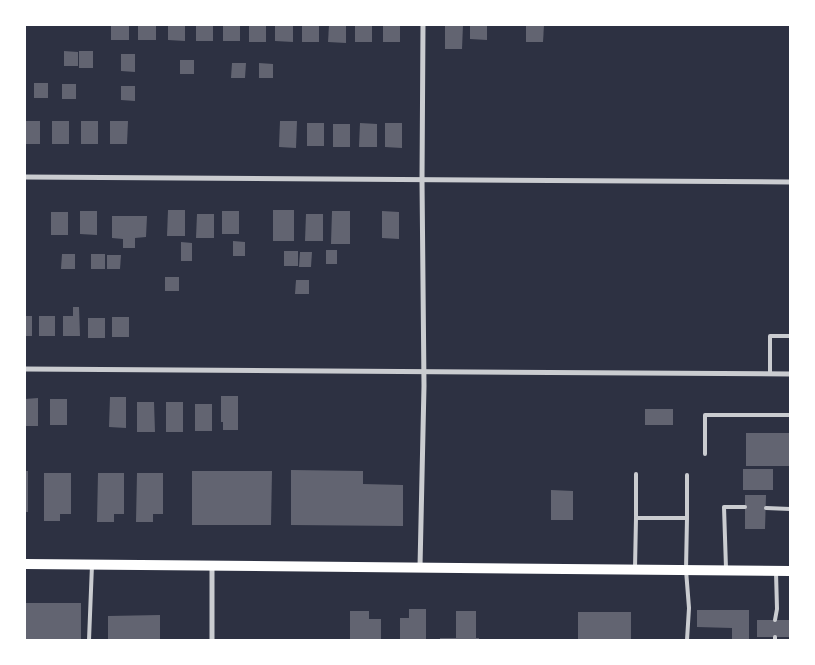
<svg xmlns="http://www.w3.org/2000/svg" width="815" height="665" viewBox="0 0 815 665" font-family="'Nunito Sans',sans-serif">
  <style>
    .building { fill: #626471 }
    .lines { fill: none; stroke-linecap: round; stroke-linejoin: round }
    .service { stroke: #caccd0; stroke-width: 4 }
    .minor { stroke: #caccd0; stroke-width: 5 }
    .secondary { stroke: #fff; stroke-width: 10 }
  </style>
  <rect width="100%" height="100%" fill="#2d3142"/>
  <g class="building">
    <rect x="111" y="25" width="18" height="15"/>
    <rect x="138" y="25" width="18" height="15"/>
    <path d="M168,25H185V41L168,40Z"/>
    <rect x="196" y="25" width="17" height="16"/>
    <rect x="223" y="25" width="17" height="16"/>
    <rect x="249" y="25" width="17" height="17"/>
    <path d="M275,25H293V42L275,41Z"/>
    <rect x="302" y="25" width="17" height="17"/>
    <path d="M329,25H346V43L328,42Z"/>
    <rect x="355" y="25" width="17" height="17"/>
    <rect x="383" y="25" width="17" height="17"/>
    <path d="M445,25H463L462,49H445Z"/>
    <path d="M470,25H487V40L470,39Z"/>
    <path d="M526,25H544L543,42H526Z"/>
    <path d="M64,51L78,52V66H64Z"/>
    <rect x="79" y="51" width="14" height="17"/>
    <path d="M121,54H135V72L121,71Z"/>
    <rect x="180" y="60" width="14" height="14"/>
    <path d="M232,63H246L245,78H231Z"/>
    <path d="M259,63L273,64V78H259Z"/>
    <rect x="34" y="83" width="14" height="15"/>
    <rect x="62" y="84" width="14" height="15"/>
    <path d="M121,86H135V101L121,100Z"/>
    <rect x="25" y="121" width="15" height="23"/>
    <rect x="52" y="121" width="17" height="23"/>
    <rect x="81" y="121" width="17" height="23"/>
    <path d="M110,121H128L127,144H110Z"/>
    <path d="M280,121H297L296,148L279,147Z"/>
    <rect x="307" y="123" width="17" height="23"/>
    <path d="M360,123L377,124V147H359Z"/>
    <path d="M385,123H402V148L385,147Z"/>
    <rect x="333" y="124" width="17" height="23"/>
    <path d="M168,210H185V236H167Z"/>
    <rect x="273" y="210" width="21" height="31"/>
    <path d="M80,211H97V235L80,234Z"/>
    <rect x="222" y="211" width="17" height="23"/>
    <path d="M332,211H350V244H331Z"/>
    <path d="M382,211L399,212V239L382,238Z"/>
    <rect x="51" y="212" width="17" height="23"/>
    <path d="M197,214H214V238H196Z"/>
    <path d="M306,214H323V241H305Z"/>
    <path d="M112,216H147L146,237L135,238V248H123V239L112,238Z"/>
    <path d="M233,241L245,242V256H233Z"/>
    <path d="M181,242L192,243V261H181Z"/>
    <rect x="326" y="250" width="11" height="14"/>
    <rect x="284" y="251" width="14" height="15"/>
    <path d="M300,252H312L311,267H299Z"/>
    <path d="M62,254H75V269H61Z"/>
    <rect x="91" y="254" width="14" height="15"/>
    <path d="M107,255H121L120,269H107Z"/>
    <rect x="165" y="277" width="14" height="14"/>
    <path d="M296,280H309V294H295Z"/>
    <path d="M73,307H79L80,336H63V316H73Z"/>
    <rect x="25" y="316" width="7" height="20"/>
    <rect x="39" y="316" width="16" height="20"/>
    <rect x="112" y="317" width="17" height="20"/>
    <rect x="88" y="318" width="17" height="20"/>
    <path d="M221,396H238V430H223V422H221Z"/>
    <path d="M110,397H126V428L109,427Z"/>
    <path d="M38,398V426H25V399Z"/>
    <rect x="50" y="399" width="17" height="26"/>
    <path d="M137,402H154L155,432H137Z"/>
    <rect x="166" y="402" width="17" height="30"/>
    <rect x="195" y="404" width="17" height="27"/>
    <rect x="645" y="409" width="28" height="16"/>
    <rect x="746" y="433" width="44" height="33"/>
    <rect x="743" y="469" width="30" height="21"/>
    <path d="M291,470L363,471V484L403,485V526L291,525Z"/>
    <rect x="25" y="471" width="3" height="41"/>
    <path d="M192,471H272L271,525H192Z"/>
    <path d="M44,473H71V514H60V521H44Z"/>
    <path d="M98,473H124V514H114V522H97Z"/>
    <path d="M137,473H163V514H153V522H136Z"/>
    <path d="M551,490L573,491V520H551Z"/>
    <path d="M745,495H766L765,529H745Z"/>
    <rect x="25" y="603" width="56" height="37"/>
    <path d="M409,609H426V640H400V618H409Z"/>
    <path d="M697,610H749V640H732V628L697,627Z"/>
    <path d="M350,611H369V619H381V640H350Z"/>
    <path d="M456,611H476V638H479V640H440V638H456Z"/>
    <rect x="578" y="612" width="53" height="28"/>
    <path d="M160,615V640H108V616Z"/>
    <rect x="757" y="620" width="33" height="17"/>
  </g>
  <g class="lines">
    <g class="service">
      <path d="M770,374V336H790"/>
      <path d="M705,454V415H790"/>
      <path d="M636,474V518"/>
      <path d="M766,508L790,509"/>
      <path d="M687,518V475"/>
      <path d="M635,568L636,518H687L686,570L689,608L687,640"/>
      <path d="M726,568L724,507H745"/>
      <path d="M775,620L777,609L776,572"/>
      <path d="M89,640L92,565"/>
      <path d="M775,640V637"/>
    </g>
    <g class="minor">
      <path d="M25,177L790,182"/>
      <path d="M25,369L790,374"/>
      <path d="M212,567V640"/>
      <path d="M420,567L424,386L422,180L423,25"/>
    </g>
    <path class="secondary" d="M25,564L790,571"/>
  </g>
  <rect width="815" height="665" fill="none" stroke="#ffffff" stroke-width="52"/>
</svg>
